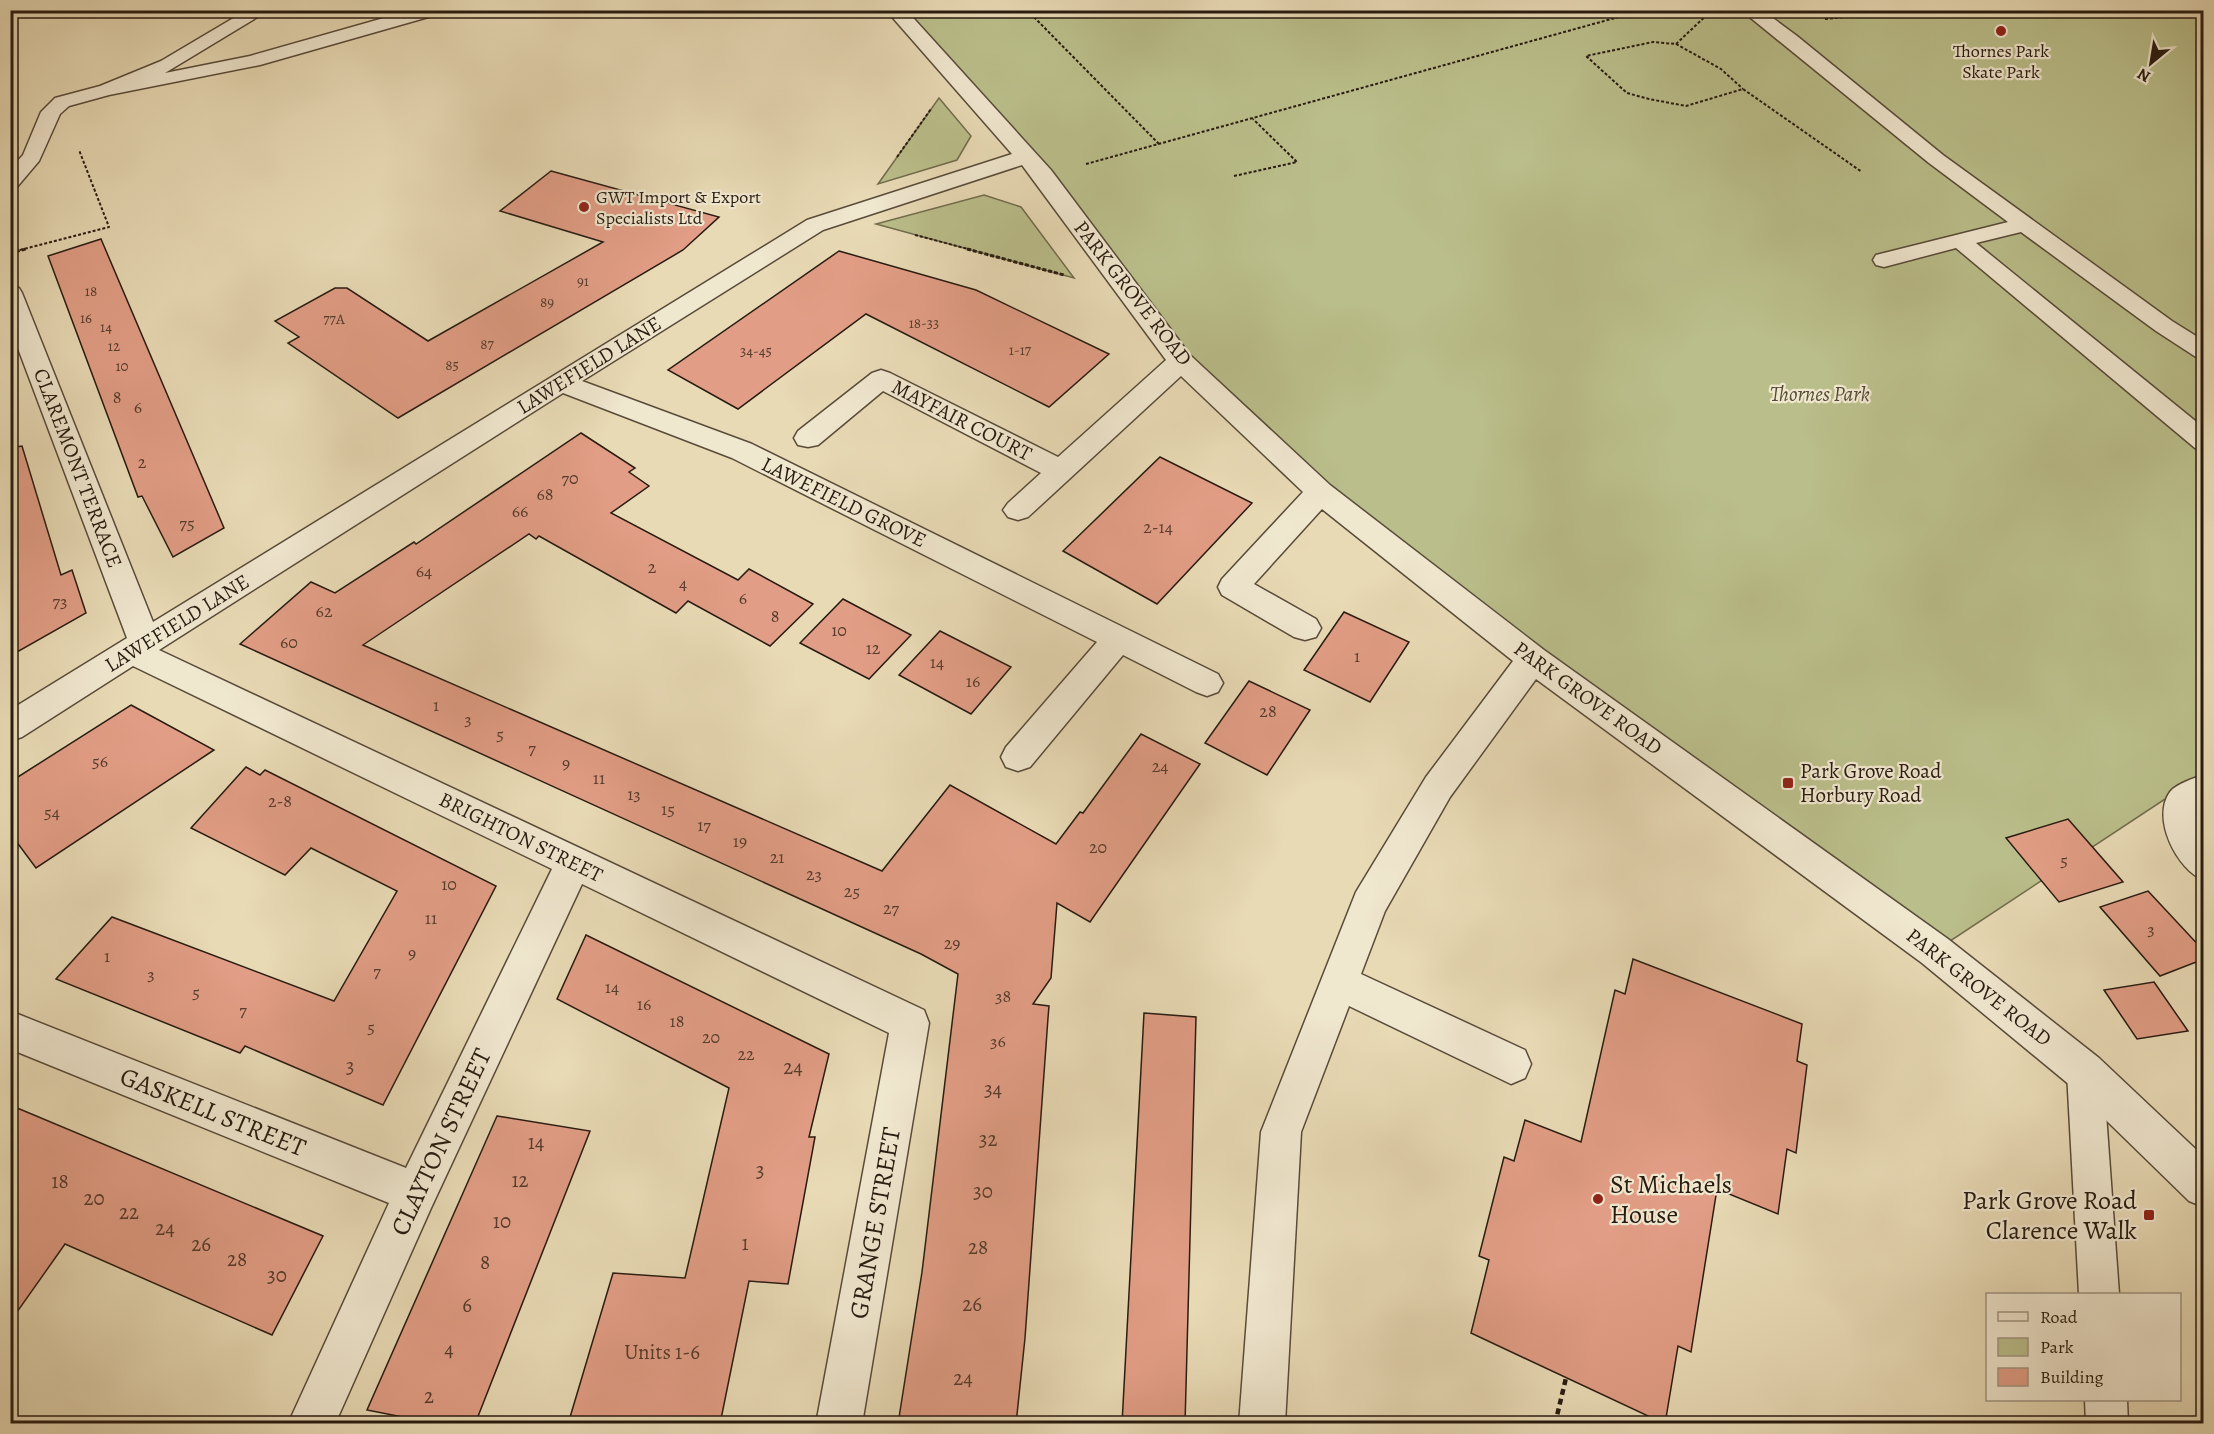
<svg xmlns="http://www.w3.org/2000/svg" width="2214" height="1434" viewBox="0 0 2214 1434" font-family="Alegreya,serif">
  <style>
    .green { fill: #babe8a; stroke: #716c4d; stroke-width: 1.5 }
    .building { fill: #e19d85; stroke: #281b10; stroke-width: 1.5 }
    .lines { fill: none; stroke-linecap: round; stroke-linejoin: round }
    .lane-casing { stroke: #584b39; stroke-width: 3 }
    .street-casing { stroke: #584b39; stroke-width: 3 }
    .path-far2 { stroke: #281b10; stroke-width: 2; stroke-dasharray: 3 2; stroke-linecap: butt }
    .path-far1 { stroke: #281b10; stroke-width: 3; stroke-dasharray: 4 2; stroke-linecap: butt }
    .path { stroke: #281b10; stroke-width: 4.5; stroke-dasharray: 6 4; stroke-linecap: butt }
    .lane { fill: #f0e7cf; fill-rule: evenodd }
    .street { fill: #f0e7cf; fill-rule: evenodd }
    .poi-dot { fill: #8f2418; stroke: #f0e7cf; stroke-width: 2 }
    .labels { text-anchor: middle; dominant-baseline: central; stroke-width: 4.5; stroke-linejoin: round; paint-order: stroke }
    .far-number-label { font-size: 15px; fill: #563c2d }
    .far-poi-label { font-size: 18px; fill: #281b10; stroke: #f0e7cf }
    .number-label { font-size: 18px; fill: #563c2d }
    .street-label { font-size: 21px; fill: #281b10; stroke: #f0e7cf }
    .park-label { font-size: 21px; font-style: italic; fill: #544c35; stroke: #f0e7cf }
    .poi-label { font-size: 21px; fill: #281b10; stroke: #f0e7cf; text-anchor: start }
    .near-number-label { font-size: 21px; fill: #563c2d }
    .near-street-label { font-size: 26px; fill: #281b10; stroke: #f0e7cf }
    .near-poi-label { font-size: 26px; fill: #281b10; stroke: #f0e7cf; text-anchor: start }
  </style>
  <rect width="100%" height="100%" fill="#e8dab5"/>
  <filter id="stains"><feTurbulence type="fractalNoise" baseFrequency=".00333" numOctaves="4"/><feColorMatrix values="0 0 0 0 .2 0 0 0 0 .09 0 0 0 0 .02 0 0 0 .5 -.17"/></filter>
  <radialGradient id="worn" r=".72"><stop offset=".6" stop-color="#630" stop-opacity="0"/><stop offset="1" stop-color="#630" stop-opacity=".3"/></radialGradient>
  <g class="green">
    <path d="M895,11H2203V774L1935,951L1320,492L1132,294Z"/>
    <path d="M939,98L971,136L957,160L878,184Z"/>
    <path d="M984,195L1021,207L1074,278L876,224Z"/>
  </g>
  <g class="building">
    <path d="M551,171L719,217L683,250L398,418L288,343L299,337L275,321L335,288H347L428,341L603,242L500,211Z"/>
    <path d="M101,239L224,528L173,557L142,496L138,497L48,256Z"/>
    <path d="M839,251L976,290L1109,354L1049,407L866,314L738,409L668,370Z"/>
    <path d="M581,433L635,468L629,472L649,486L611,513L738,580L749,569L813,604L770,646L688,601L676,613L539,536L536,539L529,534L363,645L882,871L950,785L1056,844L1080,812L1083,813L1141,734L1200,764L1090,922L1057,903L1051,978L1033,1004L1049,1006L1048,1018L1025,1338L1016,1424H898L922,1272L958,974L921,954L240,644L311,582L335,593L414,542L416,544Z"/>
    <path d="M22,446L61,575L72,570L86,613L10,656V448Z"/>
    <path d="M1160,457L1252,503L1157,604L1063,551Z"/>
    <path d="M843,599L911,635L869,679L800,643Z"/>
    <path d="M1344,612L1409,642L1370,702L1304,670Z"/>
    <path d="M940,631L1011,667L971,714L899,675Z"/>
    <path d="M1249,681L1310,710L1267,775L1205,743Z"/>
    <path d="M131,705L214,750L36,868L10,833V782Z"/>
    <path d="M246,767L260,775L265,770L496,886L383,1105L245,1046L240,1053L56,979L112,917L334,1001L397,891L311,848L285,875L191,828Z"/>
    <path d="M2068,819L2123,882L2059,902L2006,838Z"/>
    <path d="M2148,891L2204,951V959L2160,976L2100,907Z"/>
    <path d="M586,935L829,1054L809,1137H815L788,1284L749,1281L720,1424H568L613,1273L685,1278L729,1088L557,999Z"/>
    <path d="M1633,959L1802,1024L1797,1061L1807,1065L1796,1153L1787,1149L1778,1214L1717,1189L1691,1352L1678,1346L1665,1424L1471,1333L1489,1260L1479,1256L1504,1157L1514,1161L1525,1120L1581,1142L1615,990L1625,994Z"/>
    <path d="M2154,982L2188,1031L2137,1039L2104,990Z"/>
    <path d="M1144,1013L1196,1017L1185,1424H1122Z"/>
    <path d="M10,1105L323,1236L272,1335L65,1244L10,1322Z"/>
    <path d="M497,1116L590,1131L475,1424H438L367,1410Z"/>
  </g>
  <g class="lines">
    <g class="lane-casing">
      <g id="lane">
        <path d="M247,10H269L165,73L250,56L412,10H442L439,14L260,65L109,95L69,106L60,114L39,161L17,187L10,189V169L23,155L41,112L55,98L100,86L161,61Z"/>
        <path d="M1741,10H1762L1797,36L1943,155L2172,321L2204,341V360L2196,357L2156,331L2021,232L1976,243L2204,428V451L2195,448L1956,248L1884,267L1876,265L1873,260L1876,255L2008,222L1929,163Z"/>
        <path d="M2204,775V804L2197,807V829L2204,842V880C2177,870 2151,818 2170,792C2176,784 2194,778 2204,775Z"/>
        <path d="M2085,1054L2098,1059L2103,1072L2119,1294H2079L2067,1072L2072,1059Z"/>
        <path d="M2085,1400H2127L2128,1424H2086Z"/>
      </g>
    </g>
    <g class="street-casing">
      <path id="street" d="M886,10H906L1051,170L1190,355L1330,485L1544,650L1948,939L2099,1058L2204,1157V1207L2189,1201L2071,1086L1922,963L1536,679L1450,797L1385,911L1361,974L1525,1050L1531,1064L1525,1078L1511,1084L1349,1006L1301,1132L1285,1424H1239L1261,1132L1356,892L1426,777L1513,661L1322,509L1254,584L1316,619L1321,628L1316,637L1305,640L1294,637L1222,595L1218,587L1222,579L1303,492L1181,376L1028,517L1018,520L1008,517L1003,510L1008,503L1041,473L883,391L818,445L808,447L798,445L794,438L798,431L872,373L881,370L890,373L1058,457L1166,360L1022,165L823,230L582,381L752,444L1218,674L1223,683L1218,692L1207,696L1196,692L1123,655L1030,767L1018,771L1006,767L1001,757L1006,747L1097,642L732,458L563,393L159,650L924,1010L929,1023L862,1424H816L889,1033L582,884L431,1208L335,1424H288L389,1203L10,1049V1011L406,1168L552,869L133,666L22,737L10,741V710L127,638L10,327V285L19,288L22,293L153,622L807,220L1012,154Z"/>
    </g>
    <g class="path-far2">
      <path d="M1027,10L1159,144"/>
      <path d="M1711,11L1676,44L1653,42L1586,56L1627,93L1649,99L1686,106L1743,89L1862,172"/>
      <path d="M471,15L489,10"/>
      <path d="M1825,19L1893,12"/>
      <path d="M1676,44L1721,69L1743,89"/>
      <path d="M897,157L931,109"/>
      <path d="M1086,164L1644,10"/>
      <path d="M1234,176L1297,162L1253,119"/>
      <path d="M915,235L972,250"/>
      <path d="M20,250L109,227L79,150"/>
    </g>
    <g class="path-far1">
      <path d="M967,249L1064,275"/>
      <path d="M10,253L26,249"/>
    </g>
    <path class="path" d="M1555,1424L1566,1378"/>
    <use href="#lane" class="lane"/>
    <use href="#street" class="street"/>
  </g>
  <g class="poi-dot">
    <circle cx="2001" cy="31" r="6"/>
    <circle cx="584" cy="207" r="6"/>
    <rect x="1782" y="777" width="12" height="12" rx="3"/>
    <circle cx="1598" cy="1199" r="6"/>
    <rect x="2143" y="1209" width="12" height="12" rx="3"/>
  </g>
  <g class="labels">
    <g class="far-number-label">
      <text x="583" y="281">91</text>
      <text x="91" y="291">18</text>
      <text x="547" y="302">89</text>
      <text x="86" y="318">16</text>
      <text x="334" y="319">77A</text>
      <text x="924" y="323">18-33</text>
      <text x="106" y="327">14</text>
      <text x="487" y="344">87</text>
      <text x="114" y="346">12</text>
      <text x="1020" y="350">1-17</text>
      <text x="756" y="351">34-45</text>
      <text x="452" y="365">85</text>
      <text x="122" y="366">10</text>
    </g>
    <g class="far-poi-label">
      <text x="2001" y="51">Thornes Park<tspan x="2001" dy="21">Skate Park</tspan></text>
      <text x="596" y="197" text-anchor="start">GWT Import &amp; Export<tspan x="596" dy="21">Specialists Ltd</tspan></text>
    </g>
    <g class="number-label">
      <text x="117" y="397">8</text>
      <text x="138" y="407">6</text>
      <text x="142" y="462">2</text>
      <text x="570" y="478">70</text>
      <text x="545" y="494">68</text>
      <text x="520" y="511">66</text>
      <text x="187" y="523">75</text>
      <text x="1158" y="527">2-14</text>
      <text x="652" y="567">2</text>
      <text x="424" y="571">64</text>
      <text x="683" y="583">4</text>
      <text x="743" y="598">6</text>
      <text x="60" y="601">73</text>
      <text x="324" y="611">62</text>
      <text x="775" y="616">8</text>
      <text x="839" y="630">10</text>
      <text x="289" y="642">60</text>
      <text x="873" y="648">12</text>
      <text x="1357" y="656">1</text>
      <text x="937" y="662">14</text>
      <text x="973" y="681">16</text>
      <text x="436" y="705">1</text>
      <text x="1268" y="711">28</text>
      <text x="468" y="719">3</text>
      <text x="500" y="734">5</text>
      <text x="532" y="748">7</text>
      <text x="100" y="761">56</text>
      <text x="566" y="763">9</text>
      <text x="1160" y="766">24</text>
      <text x="599" y="778">11</text>
      <text x="634" y="794">13</text>
      <text x="280" y="801">2-8</text>
      <text x="668" y="809">15</text>
      <text x="52" y="812">54</text>
      <text x="704" y="825">17</text>
      <text x="740" y="841">19</text>
      <text x="1098" y="847">20</text>
      <text x="777" y="857">21</text>
      <text x="2064" y="860">5</text>
      <text x="814" y="874">23</text>
      <text x="449" y="884">10</text>
      <text x="852" y="891">25</text>
      <text x="891" y="908">27</text>
      <text x="431" y="918">11</text>
      <text x="2151" y="929">3</text>
      <text x="952" y="943">29</text>
      <text x="412" y="953">9</text>
      <text x="107" y="956">1</text>
      <text x="377" y="971">7</text>
      <text x="151" y="974">3</text>
      <text x="612" y="987">14</text>
      <text x="196" y="992">5</text>
      <text x="1003" y="996">38</text>
      <text x="644" y="1004">16</text>
      <text x="243" y="1010">7</text>
      <text x="677" y="1021">18</text>
      <text x="371" y="1027">5</text>
      <text x="711" y="1037">20</text>
      <text x="998" y="1041">36</text>
      <text x="746" y="1054">22</text>
    </g>
    <g class="street-label">
      <text transform="translate(1133 293) rotate(52)">PARK GROVE ROAD</text>
      <text transform="translate(589 365) rotate(-32)">LAWEFIELD LANE</text>
      <text transform="translate(962 420) rotate(27)">MAYFAIR COURT</text>
      <text transform="translate(78 468) rotate(69)">CLAREMONT TERRACE</text>
      <text transform="translate(844 502) rotate(26)">LAWEFIELD GROVE</text>
      <text transform="translate(177 623) rotate(-32)">LAWEFIELD LANE</text>
      <text transform="translate(1588 698) rotate(36)">PARK GROVE ROAD</text>
      <text transform="translate(521 837) rotate(26)">BRIGHTON STREET</text>
      <text transform="translate(1979 987) rotate(38)">PARK GROVE ROAD</text>
    </g>
    <g class="park-label">
      <text x="1820" y="394">Thornes Park</text>
    </g>
    <g class="poi-label">
      <text x="1800" y="771">Park Grove Road<tspan x="1800" dy="24">Horbury Road</tspan></text>
    </g>
    <g class="near-number-label">
      <text x="350" y="1066">3</text>
      <text x="793" y="1067">24</text>
      <text x="993" y="1089">34</text>
      <text x="988" y="1139">32</text>
      <text x="536" y="1142">14</text>
      <text x="760" y="1170">3</text>
      <text x="520" y="1180">12</text>
      <text x="60" y="1181">18</text>
      <text x="983" y="1191">30</text>
      <text x="94" y="1198">20</text>
      <text x="129" y="1212">22</text>
      <text x="502" y="1221">10</text>
      <text x="165" y="1228">24</text>
      <text x="745" y="1243">1</text>
      <text x="201" y="1244">26</text>
      <text x="978" y="1247">28</text>
      <text x="237" y="1259">28</text>
      <text x="485" y="1262">8</text>
      <text x="277" y="1275">30</text>
      <text x="972" y="1304">26</text>
      <text x="467" y="1305">6</text>
      <text x="449" y="1349">4</text>
      <text x="662" y="1352">Units 1-6</text>
      <text x="963" y="1378">24</text>
      <text x="429" y="1396">2</text>
    </g>
    <g class="near-street-label">
      <text transform="translate(213 1112) rotate(22)">GASKELL STREET</text>
      <text transform="translate(441 1142) rotate(-65)">CLAYTON STREET</text>
      <text transform="translate(875 1223) rotate(-80)">GRANGE STREET</text>
    </g>
    <g class="near-poi-label">
      <text x="1610" y="1184">St Michaels<tspan x="1610" dy="30">House</tspan></text>
      <text x="2137" y="1200" text-anchor="end">Park Grove Road<tspan x="2137" dy="30">Clarence Walk</tspan></text>
    </g>
  </g>
  <rect width="2214" height="1434" fill="none" stroke="#e8dab5" stroke-width="36"/>
  <rect x="12" y="12" width="2190" height="1410" fill="none" stroke="#281b10" stroke-width="3"/>
  <rect x="18" y="18" width="2178" height="1398" fill="none" stroke="#281b10" stroke-width="1.5"/>
  <rect x="1986" y="1293" width="195" height="108" fill="#f0e7cf" stroke="#a09583" stroke-width="1.5"/>
  <rect x="1998" y="1312" width="30" height="9" fill="#f0e7cf" stroke="#a09583" stroke-width="1.5"/>
  <text x="2040" y="1323" font-size="18" fill="#281b10">Road</text>
  <rect x="1998" y="1338" width="30" height="18" fill="#babe8a" stroke="#a09583" stroke-width="1.5"/>
  <text x="2040" y="1353" font-size="18" fill="#281b10">Park</text>
  <rect x="1998" y="1368" width="30" height="18" fill="#e19d85" stroke="#a09583" stroke-width="1.5"/>
  <text x="2040" y="1383" font-size="18" fill="#281b10">Building</text>
  <g transform="translate(2151 63) rotate(210)" stroke="#f0e7cf" stroke-width="4.5" paint-order="stroke">
  <path d="M0-4.5L10 22L0 15L-10 22Z" fill="#281b10"/>
  <text y="-9" font-size="16" font-weight="bold" text-anchor="middle" fill="#281b10">N</text>
  </g>
  <rect width="100%" height="100%" filter="url(#stains)"/>
  <rect width="100%" height="100%" fill="url(#worn)"/>
</svg>
